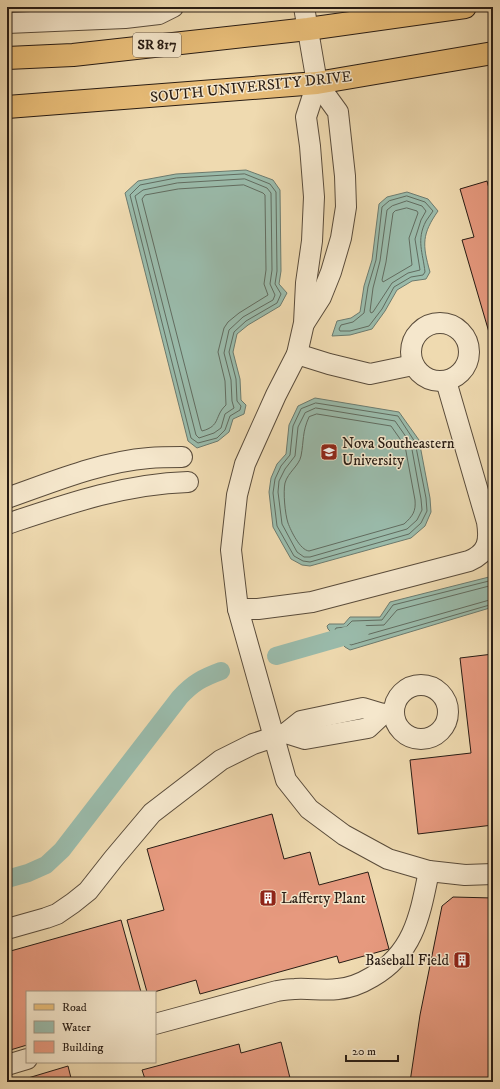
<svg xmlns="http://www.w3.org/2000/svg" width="500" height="1089" viewBox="0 0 500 1089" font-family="'IM FELL DW Pica',serif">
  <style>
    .water { fill: #9abbab; stroke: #6c7b6f }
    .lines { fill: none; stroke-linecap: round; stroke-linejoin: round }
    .shore { stroke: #616c60; stroke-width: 1 }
    .canal { stroke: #9abbab; stroke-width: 18 }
    .building { fill: #e6997e; stroke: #281c14 }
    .minor-casing { stroke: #5a4c3b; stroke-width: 22 }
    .major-casing { stroke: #281c14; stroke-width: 24 }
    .minor { stroke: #f5e7cc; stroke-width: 20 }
    .major { stroke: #e8bd78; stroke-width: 22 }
    .labels { text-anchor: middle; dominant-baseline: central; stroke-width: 3; stroke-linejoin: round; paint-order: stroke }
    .shield { fill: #f5e7cc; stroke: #66594b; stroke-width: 1 }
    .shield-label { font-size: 14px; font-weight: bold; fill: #281c14 }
    .street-label { font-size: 15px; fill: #281c14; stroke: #f5e7cc }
    .poi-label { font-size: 15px; fill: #281c14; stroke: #f5e7cc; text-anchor: start }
  </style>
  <rect width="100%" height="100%" fill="#efdab0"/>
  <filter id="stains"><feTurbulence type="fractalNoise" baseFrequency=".005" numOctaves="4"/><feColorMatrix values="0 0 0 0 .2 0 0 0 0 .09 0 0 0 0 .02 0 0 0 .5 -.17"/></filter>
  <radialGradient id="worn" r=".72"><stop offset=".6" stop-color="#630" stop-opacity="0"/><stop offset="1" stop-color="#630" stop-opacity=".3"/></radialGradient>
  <g class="water">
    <path d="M246,170L273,180L280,190L281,271L279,284L287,293L280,306L248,325L237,334L233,352L240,379L241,400L246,405L244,414L233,419L229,432L218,441L197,448L188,441L125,193L138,181L176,174Z"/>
    <path d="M407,192L428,199L438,211C422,234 422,244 430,272L426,279L412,281L397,290L385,311L372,329L350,335L332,336L337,321L351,318L360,312L364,286L372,260L379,204L387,197Z"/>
    <path d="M315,398L399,412L419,440L430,498L431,512L425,526L411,538L310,566L302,565L291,559L283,545L273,527L269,492L271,478L277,464L286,454L289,425L298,406Z"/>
    <path d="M493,576V607L350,650L345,647L328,629L327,626L329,624H344L350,617H380L390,602Z"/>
  </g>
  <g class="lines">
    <g class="shore">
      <path d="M245,174L270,184L276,192L277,271L275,284L281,294L277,303L246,321L234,332L229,352L236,379L237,401L241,406L240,410L230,416L225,430L217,438L198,443L191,438L130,195L140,185L176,178Z"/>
      <path d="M245,179L267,188L271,193L272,270L270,284L275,295L273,300L243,317L229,330L224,353L231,380L232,401L234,408L225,414L221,428L214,433L199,438L196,435L135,196L143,190L177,183Z"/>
      <path d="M244,185L263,193L265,195L266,270L264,284L268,295L239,313L228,322L224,328L218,352L225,381L226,405C214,416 221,426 202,431L201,429L142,199L145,195L178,189Z"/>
      <path d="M407,196L425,202L433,211C431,214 428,218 426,221C416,240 423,253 425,272L423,275L411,277L394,287L382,309L369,326L350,331H340L339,329L341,325L353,322L364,313L368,287L376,260L382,207L389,201Z"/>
      <path d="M407,201L422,206L426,211L421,220L415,239L420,270L408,273L392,283L373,312L371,313L370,311L373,288L380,261L387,210L392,206Z"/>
      <path d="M407,208L417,211L418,213L409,238L412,265L383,282L382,280L386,262L393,213L395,211Z"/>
      <path d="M316,403L398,416L415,442L426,498L427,511L421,523L409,534L310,562L303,561L294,556L277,526L273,493L275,479L281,466L290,455L293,426L301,409Z"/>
      <path d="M316,408L395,421L411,444L421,499L422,510L417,520L407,529L310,557H304L297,552L282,524L278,492L279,481L285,469L295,456L298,427L305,413Z"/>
      <path d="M317,414L391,426L405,446L415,500C416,511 413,516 404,524L309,551C300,550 291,531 288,523C285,514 283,492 285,483C288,472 299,466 301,456C304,441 302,432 309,417Z"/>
      <path d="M493,580L393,605L382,620L352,621L346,627L336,628L335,630L348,643L351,645L493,604"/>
      <path d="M493,585L397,610L384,625L355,626L346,634L352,639L493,599"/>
    </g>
    <g class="canal">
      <path d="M276,656L360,632"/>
      <path d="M7,879L28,873L46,865L62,850L180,697C193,683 202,678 221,671"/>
    </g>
  </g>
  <g class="building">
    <path d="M487,181L493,203V346L462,240L474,237L460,189Z"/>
    <path d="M493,654V825L418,834L410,760L471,753L460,658Z"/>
    <path d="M272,814L284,859L310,852L319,885L368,872L389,949L339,963L337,956L200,994L196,980L154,992H147L127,920L164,910L147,849Z"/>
    <path d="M453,897L493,898V1082H410L420,1015L442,906Z"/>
    <path d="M121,920L141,992H27V1045L7,1051V952Z"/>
    <path d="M281,1042L290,1078L273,1082H146L142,1070L239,1044L241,1053Z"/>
    <path d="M68,1066L72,1082H19L18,1081Z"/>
  </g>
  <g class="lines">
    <g class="minor-casing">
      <g id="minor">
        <path d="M304,7L317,83L338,112L345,176L346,207L341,238L331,272L321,297L305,322"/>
        <path d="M7,23L125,18L159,14L173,7"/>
        <path d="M317,83L306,117L310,146L314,197L312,241L306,283L304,323L297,354L276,395L245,464L237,495L231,550L238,609L286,780L309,809L344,835L388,859L429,871L465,875L493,874"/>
        <circle cx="440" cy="352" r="29"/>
        <path d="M297,354L329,364L370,374L413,365"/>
        <path d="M7,498C53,482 100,462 149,458C160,457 171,457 182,457"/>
        <path d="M7,524C67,504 124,484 188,482"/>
        <path d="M238,609H258L312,602L469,561C488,553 490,541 487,522L446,381"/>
        <circle cx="421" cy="712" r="27"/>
        <path d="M286,733L305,739L368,728L383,714"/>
        <path d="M7,929L46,918L57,914L73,903L88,891L114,858L152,813L221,760L253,744L286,733L301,721L363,708L383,714L394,713"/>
        <path d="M155,1024L277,991C283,990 289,989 295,989C309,988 324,991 338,989C350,988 362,983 372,977C414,953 420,915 429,871"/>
        <path d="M7,1065L27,1059"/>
      </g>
    </g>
    <g class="major-casing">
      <g id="major">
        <path d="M7,58L73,55L308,29L465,7"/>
        <path d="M7,107L317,83L493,53"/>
      </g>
    </g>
    <use href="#minor" class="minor"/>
    <use href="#major" class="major"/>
  </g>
  <defs>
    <g id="university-square" transform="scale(0.9)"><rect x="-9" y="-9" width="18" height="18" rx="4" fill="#8f2418" stroke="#f5e7cc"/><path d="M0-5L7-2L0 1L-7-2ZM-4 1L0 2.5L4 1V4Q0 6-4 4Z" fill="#fff"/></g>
    <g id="building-square" transform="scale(0.9)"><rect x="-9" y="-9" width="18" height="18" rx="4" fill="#8f2418" stroke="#f5e7cc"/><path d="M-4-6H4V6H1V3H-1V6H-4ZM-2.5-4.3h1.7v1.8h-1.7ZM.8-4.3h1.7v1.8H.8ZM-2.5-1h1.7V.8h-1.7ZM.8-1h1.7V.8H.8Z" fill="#fff"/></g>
  </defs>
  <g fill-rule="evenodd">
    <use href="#university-square" x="329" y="452"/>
    <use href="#building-square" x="268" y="898"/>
    <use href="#building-square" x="462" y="960"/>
  </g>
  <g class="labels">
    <rect class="shield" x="133" y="33" width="48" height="24" rx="3"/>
    <g class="shield-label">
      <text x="157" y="45">SR 817</text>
    </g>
    <g class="street-label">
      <text transform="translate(251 87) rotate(-6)">SOUTH UNIVERSITY DRIVE</text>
    </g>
    <g class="poi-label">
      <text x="342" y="443">Nova Southeastern<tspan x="342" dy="17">University</tspan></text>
      <text x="281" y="898">Lafferty Plant</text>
      <text x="449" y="960" text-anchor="end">Baseball Field</text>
    </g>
  </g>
  <rect width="500" height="1089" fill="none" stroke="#efdab0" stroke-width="24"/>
  <rect x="8" y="8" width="484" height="1073" fill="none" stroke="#281c14" stroke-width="2"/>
  <rect x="12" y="12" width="476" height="1065" fill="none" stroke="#281c14"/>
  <rect x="26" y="991" width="130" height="72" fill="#f5e7cc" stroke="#a39682"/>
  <rect x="34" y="1004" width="20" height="6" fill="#e8bd78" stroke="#a39682"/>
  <text x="62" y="1011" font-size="12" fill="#281c14">Road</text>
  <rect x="34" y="1021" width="20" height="12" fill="#9abbab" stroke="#a39682"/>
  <text x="62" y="1031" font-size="12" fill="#281c14">Water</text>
  <rect x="34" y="1041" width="20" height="12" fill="#e6997e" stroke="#a39682"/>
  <text x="62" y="1051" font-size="12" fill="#281c14">Building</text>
  <path d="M346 1055v6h52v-6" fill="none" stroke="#281c14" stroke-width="2"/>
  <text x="352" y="1055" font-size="12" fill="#281c14" stroke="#f5e7cc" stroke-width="3" paint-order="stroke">20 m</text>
  <rect width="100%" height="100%" filter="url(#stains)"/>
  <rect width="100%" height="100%" fill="url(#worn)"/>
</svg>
